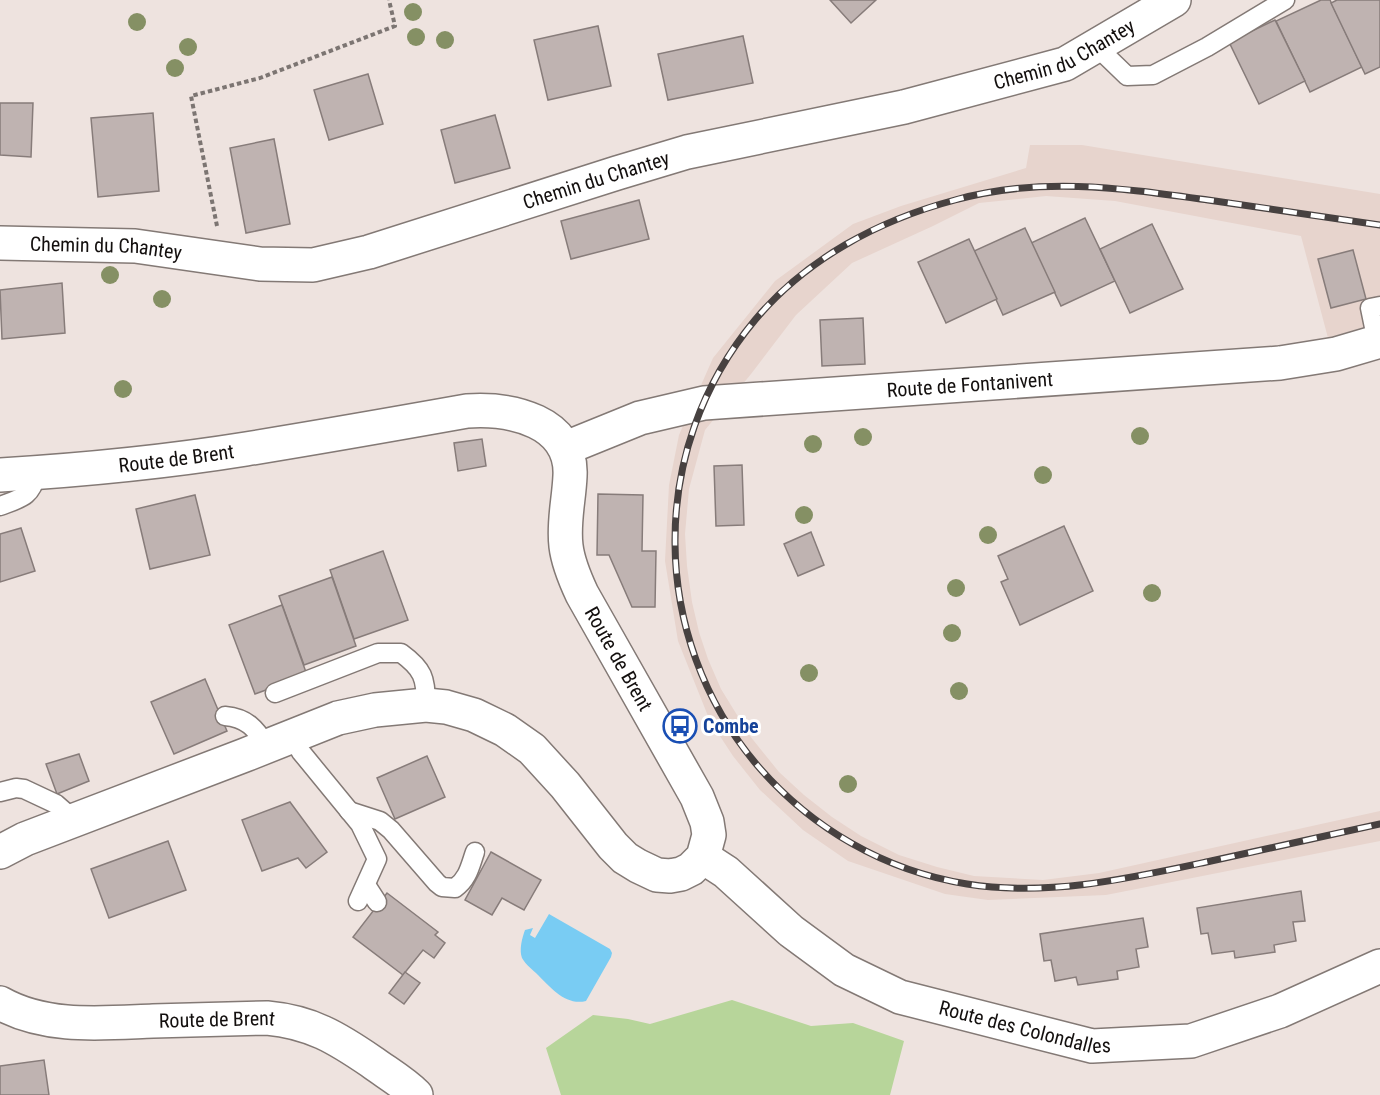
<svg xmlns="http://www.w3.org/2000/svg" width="1380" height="1095" viewBox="0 0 1380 1095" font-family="'Roboto Condensed',sans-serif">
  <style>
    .built { fill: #e7d4cd }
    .green { fill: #b7d59a }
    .water { fill: #79ccf3 }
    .building { fill: #bfb3b1; stroke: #877c7a; stroke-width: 1.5 }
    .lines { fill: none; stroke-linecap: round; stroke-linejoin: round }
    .service-casing { stroke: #837975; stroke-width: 21 }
    .minor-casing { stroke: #837975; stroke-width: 36 }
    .tertiary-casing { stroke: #837975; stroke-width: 36 }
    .secondary-casing { stroke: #837975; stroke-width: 36 }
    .path { stroke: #7c7572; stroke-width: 4; stroke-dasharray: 4.5 3; stroke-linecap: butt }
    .service { stroke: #fff; stroke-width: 18 }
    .minor { stroke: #fff; stroke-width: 33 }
    .tertiary { stroke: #fff; stroke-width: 33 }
    .secondary { stroke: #fff; stroke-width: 33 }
    .rail-casing { stroke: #474140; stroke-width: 7 }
    .rail { stroke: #fff; stroke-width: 4.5; stroke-dasharray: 14; stroke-linecap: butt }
    .tree { fill: #859064 }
    .labels { text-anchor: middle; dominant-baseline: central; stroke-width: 6; stroke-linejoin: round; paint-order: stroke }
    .street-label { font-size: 20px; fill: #130f0e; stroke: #fff }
    .transit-label { font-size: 20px; font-weight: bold; fill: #164399; stroke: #fff; text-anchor: start }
  </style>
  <rect width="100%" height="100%" fill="#eee3df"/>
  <path class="built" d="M1030,145H1082L1380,194V322L1328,338L1301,236L1115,201L1046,196L979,203L933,226L852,263L796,315L751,374L705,430L689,489L685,534L687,566L692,602L699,632L708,659L721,689L750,736L779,772L804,795L832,817L861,836L899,855L937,867L974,876L1043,880L1099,873L1380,811V841L1106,895L988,900L945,894L848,861L803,830L760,790L733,756L710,721L678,641L665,561L669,485L679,435L713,358L775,281L853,224L901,206L1026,168Z"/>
  <path class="green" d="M732,1000L811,1026L853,1023L904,1041L890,1095H561L546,1048L593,1015L628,1019L650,1024Z"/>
  <path class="water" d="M549,914L610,949L612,953L611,957L586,1001C566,1006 551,988 538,975C533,970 526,965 522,958C519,950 522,938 525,930L533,928L530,935L535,938Z"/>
  <g class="building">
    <path d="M830,0H876L851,23Z"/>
    <path d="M1321,0H1330L1362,67L1310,92L1276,21Z"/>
    <path d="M1337,0H1380V67L1365,74L1331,3Z"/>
    <path d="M1275,20L1305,81L1259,104L1229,42Z"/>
    <path d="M598,26L611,86L548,100L534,40Z"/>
    <path d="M743,36L753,83L668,100L658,54Z"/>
    <path d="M368,74L383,124L329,140L314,90Z"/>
    <path d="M0,103H33L31,157L0,155Z"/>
    <path d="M153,113L159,191L98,197L91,118Z"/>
    <path d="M495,115L510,168L455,183L441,130Z"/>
    <path d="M274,139L290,224L246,233L230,148Z"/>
    <path d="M639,200L649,239L571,259L561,221Z"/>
    <path d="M1085,218L1115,281L1061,306L1031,243Z"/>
    <path d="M1152,224L1183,289L1130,313L1100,249Z"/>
    <path d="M1025,228L1055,292L1003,315L974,251Z"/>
    <path d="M969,239L997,299L946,323L918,262Z"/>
    <path d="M1353,250L1366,299L1331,308L1318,259Z"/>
    <path d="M62,283L65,333L2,339L0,290Z"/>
    <path d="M863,318L865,364L822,366L820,320Z"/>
    <path d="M482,439L486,466L458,471L454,443Z"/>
    <path d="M742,465L744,525L716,526L714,466Z"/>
    <path d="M598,494L643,495L642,551H656L655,607H632L609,555H597Z"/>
    <path d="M195,495L210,555L150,569L136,509Z"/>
    <path d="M1064,526L1093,591L1020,625L1001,582L1008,579L998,556Z"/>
    <path d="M21,528L35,571L0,582V534Z"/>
    <path d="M811,532L824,565L798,576L784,544Z"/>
    <path d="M383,551L408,620L354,639L330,570Z"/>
    <path d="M332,577L356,646L304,665L279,596Z"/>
    <path d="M282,605L307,675L255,694L229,625Z"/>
    <path d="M205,679L227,731L174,754L151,702Z"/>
    <path d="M79,754L89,781L57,794L46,764Z"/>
    <path d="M427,756L445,797L395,819L377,778Z"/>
    <path d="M290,802L327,852L306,868L298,858L262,871L242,820Z"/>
    <path d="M168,841L186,890L109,918L91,869Z"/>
    <path d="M491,852L541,880L524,910L502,898L492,915L465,900Z"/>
    <path d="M1301,891L1305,921L1293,922L1296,941L1274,945L1275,952L1235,958L1234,951L1212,954L1208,933L1201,934L1197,908Z"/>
    <path d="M387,893L438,932L435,935L445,943L434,958L423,950L403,975L353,937Z"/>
    <path d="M1143,918L1148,947L1136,949L1139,967L1117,971L1118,979L1078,985L1076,977L1055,981L1051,960L1044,961L1040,934Z"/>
    <path d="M405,972L420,983L404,1004L389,993Z"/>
    <path d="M44,1060L49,1095H0V1066Z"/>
  </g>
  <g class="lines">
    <g class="service-casing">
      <g id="service">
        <path d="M1096,46L1127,76L1153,75L1207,47L1285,0"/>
        <path d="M1377,342L1370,308L1380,306"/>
        <path d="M0,506C22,498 31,497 37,473"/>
        <path d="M275,693L378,653H401C423,669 426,678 426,705"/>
        <path d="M225,716C247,718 255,728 267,746"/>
        <path d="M292,736L301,752L360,824L377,859L358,901"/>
        <path d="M0,792L16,788L24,789L56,804L64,811L70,823"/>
        <path d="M349,811L380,821L391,830L437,883L442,887L455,888C468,879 470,866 475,852"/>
        <path d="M366,885L377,902"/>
      </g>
    </g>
    <g class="minor-casing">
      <g id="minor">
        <path id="s1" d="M0,243L135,246L260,264L313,265L369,252L617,173L687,152L904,107L1065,64L1174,0"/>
      </g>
    </g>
    <g class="tertiary-casing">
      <g id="tertiary">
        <path id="s2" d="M566,448L640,418L704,403L1280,363L1336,354L1380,341"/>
        <path id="s3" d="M703,857L726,872L791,931L844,970L900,997L1092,1046L1191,1041L1280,1011L1380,966"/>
      </g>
    </g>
    <g class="secondary-casing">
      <g id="secondary">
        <path id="s4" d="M0,475C82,470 165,462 246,449C320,437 394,424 467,411C511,408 573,421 570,476C569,500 563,522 566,546C568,563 575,579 582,594L697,797L707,822L709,835L703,857L691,869L681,874L670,876L657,875L638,866L625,858L613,846L565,785L532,749L505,730L474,715L446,707L426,705L375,710L338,718L245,755L25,839L0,852"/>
        <path id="s5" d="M0,1003C46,1029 102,1023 153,1021C191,1020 229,1019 267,1018C311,1022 337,1038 372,1062C387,1073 403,1082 416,1095"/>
      </g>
    </g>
    <path class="path" d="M217,226L191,96L260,78L395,26L389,0"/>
    <use href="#service" class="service"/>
    <use href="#minor" class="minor"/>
    <use href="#tertiary" class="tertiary"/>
    <use href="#secondary" class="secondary"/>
    <g class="rail-casing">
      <path id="rail" d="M1380,225C1323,217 1266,208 1208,200C1121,188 1042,176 955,200C879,220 806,259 755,320C647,449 649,637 757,765C811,828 885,871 967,884C1049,897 1131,878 1211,861C1267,849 1324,836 1380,824"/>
    </g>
    <use href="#rail" class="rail"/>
  </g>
  <g class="tree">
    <circle cx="413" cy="12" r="9"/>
    <circle cx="137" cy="22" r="9"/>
    <circle cx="416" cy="37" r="9"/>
    <circle cx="445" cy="40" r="9"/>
    <circle cx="188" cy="47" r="9"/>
    <circle cx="175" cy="68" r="9"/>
    <circle cx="110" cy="275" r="9"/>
    <circle cx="162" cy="299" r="9"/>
    <circle cx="123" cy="389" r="9"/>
    <circle cx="1140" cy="436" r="9"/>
    <circle cx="863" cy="437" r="9"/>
    <circle cx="813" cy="444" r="9"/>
    <circle cx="1043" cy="475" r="9"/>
    <circle cx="804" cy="515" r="9"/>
    <circle cx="988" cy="535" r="9"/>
    <circle cx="956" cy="588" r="9"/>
    <circle cx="1152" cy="593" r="9"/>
    <circle cx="952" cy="633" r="9"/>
    <circle cx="809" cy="673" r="9"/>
    <circle cx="959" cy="691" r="9"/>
    <circle cx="848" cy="784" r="9"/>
  </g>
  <defs>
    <g id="bus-ring" transform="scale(1.725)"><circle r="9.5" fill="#fff" stroke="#1a4fb4" stroke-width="1.5"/><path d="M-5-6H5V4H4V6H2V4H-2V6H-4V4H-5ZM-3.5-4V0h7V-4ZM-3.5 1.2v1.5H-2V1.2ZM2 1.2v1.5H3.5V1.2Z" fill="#1a4fb4"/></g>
  </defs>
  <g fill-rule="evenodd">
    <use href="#bus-ring" x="680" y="726"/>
  </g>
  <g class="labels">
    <g class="street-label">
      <text stroke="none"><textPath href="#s1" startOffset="1096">Chemin du Chantey</textPath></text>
      <text stroke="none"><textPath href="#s1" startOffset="610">Chemin du Chantey</textPath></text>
      <text stroke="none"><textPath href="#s1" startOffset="106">Chemin du Chantey</textPath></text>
      <text stroke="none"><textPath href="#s2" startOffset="412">Route de Fontanivent</textPath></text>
      <text stroke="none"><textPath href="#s4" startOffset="177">Route de Brent</textPath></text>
      <text stroke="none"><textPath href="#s4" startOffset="806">Route de Brent</textPath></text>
      <text stroke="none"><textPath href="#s5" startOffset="220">Route de Brent</textPath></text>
      <text stroke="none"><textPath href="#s3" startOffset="372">Route des Colondalles</textPath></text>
    </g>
    <g class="transit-label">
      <text x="703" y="726">Combe</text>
    </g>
  </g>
</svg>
